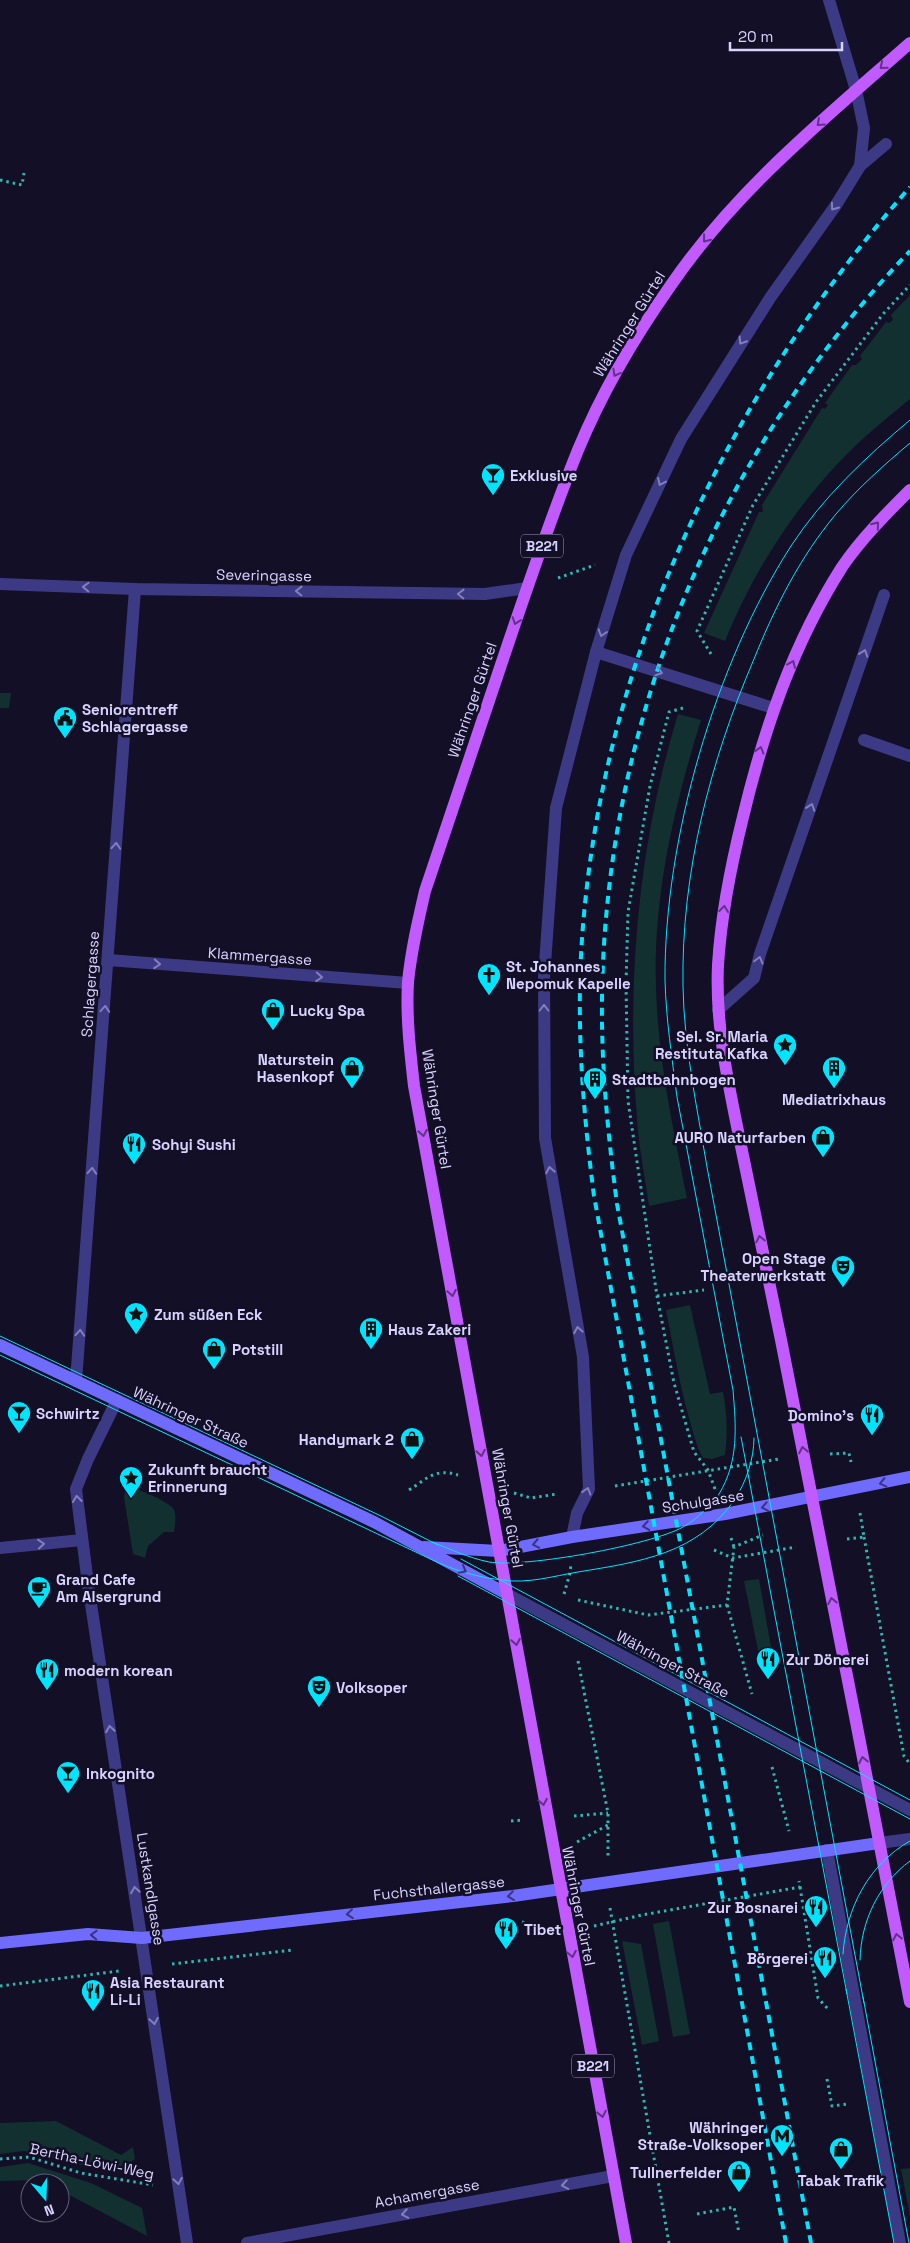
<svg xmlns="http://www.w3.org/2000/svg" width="910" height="2243" viewBox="0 0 910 2243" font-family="'Space Grotesk',sans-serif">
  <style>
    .green { fill: #12302f }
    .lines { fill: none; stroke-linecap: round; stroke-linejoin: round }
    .path { stroke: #2fb8b0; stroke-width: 3; stroke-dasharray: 2.5 4; stroke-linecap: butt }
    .service { stroke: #3d3a85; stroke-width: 12 }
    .minor { stroke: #3d3a85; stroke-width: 12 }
    .tertiary { stroke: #3d3a85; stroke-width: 12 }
    .secondary { stroke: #6f6bff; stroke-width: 12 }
    .primary { stroke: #c25bff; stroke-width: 12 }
    .tram { stroke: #00e5ff; stroke-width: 1 }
    .rail { stroke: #00e5ff; stroke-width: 4; stroke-dasharray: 8 6; stroke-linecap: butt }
    .oneway { stroke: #623188 }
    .oneway2 { stroke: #837fbc }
    .oneway3 { stroke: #38347d }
    .labels { text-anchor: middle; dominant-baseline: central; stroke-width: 5; stroke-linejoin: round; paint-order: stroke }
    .shield { fill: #130f26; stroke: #9e99be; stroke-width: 1 }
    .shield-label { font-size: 14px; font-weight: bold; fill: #d9d4ff }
    .street-label { font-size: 15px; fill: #d9d4ff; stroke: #130f26 }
    .poi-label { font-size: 15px; font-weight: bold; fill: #d9d4ff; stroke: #130f26; text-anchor: start }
  </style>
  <rect width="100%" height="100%" fill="#130f26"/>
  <g class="green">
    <path d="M910,295V399C892,414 873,429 855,446C798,502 755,567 725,641L704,633L759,512H763L762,505L822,408L825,409L828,405L825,403L852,365H856L862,359L860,356L886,322L889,323L893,320L891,315Z"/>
    <path d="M0,693H11L9,708H0V711Z"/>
    <path d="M678,714L701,720C674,807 653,896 656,988C658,1059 673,1129 687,1198L649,1206C645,1177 639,1148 637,1119C626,982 638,845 678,714Z"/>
    <path d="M690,1305L710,1394L723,1392C727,1414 728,1433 725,1455L712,1459L703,1458C696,1446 693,1431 689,1418C679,1382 673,1346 666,1310Z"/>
    <path d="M134,1489C142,1490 168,1502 173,1508C177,1514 175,1525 174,1532H164L148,1546L145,1558L133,1554L124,1497L125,1491Z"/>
    <path d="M759,1579L773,1658L760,1660L744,1581Z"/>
    <path d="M669,1921L690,2034L673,2037L653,1924Z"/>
    <path d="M622,1941L641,1944L659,2041L642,2045Z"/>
    <path d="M56,2121L121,2155L133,2147L135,2159L115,2173L24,2151L0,2154V2123Z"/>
    <path d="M28,2163L91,2183L142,2208L147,2236L60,2190V2183H47L42,2180L0,2181V2167Z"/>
    <path d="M910,2168V2216L901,2169Z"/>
  </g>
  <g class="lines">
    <g class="path">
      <path d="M0,180L22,185L24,173"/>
      <path d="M558,578L595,565"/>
      <path d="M711,654L697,631L753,505L816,402L883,314L910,285"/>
      <path d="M683,708L669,712L650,786L628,912L626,984L628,1101L657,1296L674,1383L694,1452L708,1470L715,1489"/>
      <path d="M657,1296L704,1290"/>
      <path d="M830,1454L849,1453L851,1462"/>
      <path d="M615,1486L779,1459"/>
      <path d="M409,1490C428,1478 435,1468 458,1475"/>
      <path d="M514,1493L531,1498L557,1494"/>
      <path d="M864,1537L904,1756L910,1764"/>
      <path d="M731,1538L734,1547"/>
      <path d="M847,1539L864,1537L860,1513"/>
      <path d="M714,1550L733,1558L796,1547"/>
      <path d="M564,1594L570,1573L571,1564"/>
      <path d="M578,1600L648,1615L727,1605L734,1547L763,1535"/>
      <path d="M727,1605L752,1694"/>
      <path d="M578,1661L608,1813V1857"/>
      <path d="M772,1767L789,1831"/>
      <path d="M574,1816L608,1813"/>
      <path d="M511,1821L523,1820"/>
      <path d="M577,1842L608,1825"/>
      <path d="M800,1887L818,1998L828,2009"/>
      <path d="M610,1908L669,2243"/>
      <path d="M522,1922L541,1926"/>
      <path d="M594,1926L642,1915L800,1887L799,1881"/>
      <path d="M172,1964L293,1950"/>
      <path d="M0,1986L119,1971"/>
      <path d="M827,2079L832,2106L848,2104"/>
      <path d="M0,2159L29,2157L81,2173L153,2185"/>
      <path d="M690,2174L712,2170"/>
      <path d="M697,2214L734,2207L739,2233"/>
    </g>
    <g class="service">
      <path d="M829,0L856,90L864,128L860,166"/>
      <path d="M596,652L773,708"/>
      <path d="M718,1010L754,978L760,954L884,595"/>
      <path d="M572,1537L577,1513L589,1489L583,1357L545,1138L544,978L556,808L596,652L626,555L681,439L770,298L836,205L860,166L886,144"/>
      <path d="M507,1594L910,1810"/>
      <path d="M827,1850L900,2243"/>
    </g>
    <g class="minor">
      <path d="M0,584L135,589L485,594L527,588"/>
      <path d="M864,740L910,756"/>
      <path d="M108,960L408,983"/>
      <path d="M76,1381L135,589"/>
      <path d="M117,1400L88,1459L76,1489L88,1584L187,2243"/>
      <path d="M0,1548L82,1540"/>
      <path d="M247,2243L613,2176"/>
    </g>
    <path class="tertiary" d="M879,1843L910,1839"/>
    <g class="secondary">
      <path d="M0,1345L374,1522L507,1594"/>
      <path d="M424,1547L499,1551L572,1537L725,1514L910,1477"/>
      <path d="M0,1943L88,1934L142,1938L513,1896L879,1843"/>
    </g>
    <g class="primary">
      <path d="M910,490C886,514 861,539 842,567C793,644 764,729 743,817C731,865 721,915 718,965C715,1027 729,1086 741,1146C754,1211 768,1275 781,1340C826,1561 867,1781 910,2002"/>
      <path d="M626,2243C554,1857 485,1471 414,1086C410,1051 406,1016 408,982C411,951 418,921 425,891C453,809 480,726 508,644C530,579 552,514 578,450C602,392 635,336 671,285C736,190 825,118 910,43"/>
    </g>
    <g class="tram">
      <path d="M0,1336L381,1516L438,1545"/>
      <path d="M0,1355L441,1564C461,1572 481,1578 503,1580C527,1584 554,1576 578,1572C639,1562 698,1554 735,1499C746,1482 754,1459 754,1438"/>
      <path d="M741,1437L847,1994"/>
      <path d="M432,1542C450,1549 469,1558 489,1562C525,1568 651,1545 683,1527C696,1520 710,1506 719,1494C739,1461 736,1427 733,1390L677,1097C672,1058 666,1019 665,980C664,840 715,664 791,546C823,497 866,457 910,420"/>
      <path d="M461,1559L910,1800"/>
      <path d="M458,1576L910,1819"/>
      <path d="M843,1954C846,1908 869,1864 910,1841"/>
      <path d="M860,1960C861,1920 879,1884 910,1861"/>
      <path d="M846,1989L894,2243"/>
      <path d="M863,1997L909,2243"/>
      <path d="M864,2003L707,1167C697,1107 684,1047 683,986C681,873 710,762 754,659C775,607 800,557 836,514C858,488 884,465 910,443"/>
    </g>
    <g class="rail">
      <path d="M786,2243L594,1196C583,1111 576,1025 582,939C601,661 727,395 910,187"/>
      <path d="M811,2243L617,1204C608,1135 601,1066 602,996C606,719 718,451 910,251"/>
    </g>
  </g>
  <defs><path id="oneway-chevron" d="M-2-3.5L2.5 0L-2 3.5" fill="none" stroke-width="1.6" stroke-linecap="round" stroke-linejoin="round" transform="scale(1.25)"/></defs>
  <g class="oneway">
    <use href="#oneway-chevron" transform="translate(883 66) rotate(140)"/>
    <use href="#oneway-chevron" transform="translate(820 123) rotate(138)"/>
    <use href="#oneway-chevron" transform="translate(706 239) rotate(128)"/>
    <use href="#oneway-chevron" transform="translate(616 373) rotate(119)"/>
    <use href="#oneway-chevron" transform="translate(876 525) rotate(-51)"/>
    <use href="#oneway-chevron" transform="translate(516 621) rotate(109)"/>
    <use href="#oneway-chevron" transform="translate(792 664) rotate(-67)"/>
    <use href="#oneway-chevron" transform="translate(760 750) rotate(-73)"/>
    <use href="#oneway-chevron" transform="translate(724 909) rotate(-83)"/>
    <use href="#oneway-chevron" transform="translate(423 1133) rotate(80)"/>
    <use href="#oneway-chevron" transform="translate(760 1239) rotate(-102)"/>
    <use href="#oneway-chevron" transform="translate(452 1293) rotate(80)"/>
    <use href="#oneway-chevron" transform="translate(803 1450) rotate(-101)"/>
    <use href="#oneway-chevron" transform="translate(481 1453) rotate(80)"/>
    <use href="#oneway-chevron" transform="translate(832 1601) rotate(-101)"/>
    <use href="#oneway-chevron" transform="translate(516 1642) rotate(80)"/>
    <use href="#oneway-chevron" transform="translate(863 1760) rotate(-101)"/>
    <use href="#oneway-chevron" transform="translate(543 1802) rotate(80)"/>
    <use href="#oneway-chevron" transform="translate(897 1937) rotate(-101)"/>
    <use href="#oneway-chevron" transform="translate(572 1954) rotate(79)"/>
    <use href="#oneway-chevron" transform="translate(602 2114) rotate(79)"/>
  </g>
  <g class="oneway2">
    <use href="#oneway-chevron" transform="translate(834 207) rotate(126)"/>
    <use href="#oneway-chevron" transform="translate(742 341) rotate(122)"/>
    <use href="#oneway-chevron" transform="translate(661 482) rotate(115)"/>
    <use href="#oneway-chevron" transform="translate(86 587) rotate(-178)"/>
    <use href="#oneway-chevron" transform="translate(299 591) rotate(-179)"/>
    <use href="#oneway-chevron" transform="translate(461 594) rotate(-179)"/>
    <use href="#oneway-chevron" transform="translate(602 633) rotate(108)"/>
    <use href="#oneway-chevron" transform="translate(864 653) rotate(-71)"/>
    <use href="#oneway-chevron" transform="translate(659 672) rotate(18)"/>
    <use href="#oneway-chevron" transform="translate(811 807) rotate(-71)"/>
    <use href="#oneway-chevron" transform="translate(116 846) rotate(-86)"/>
    <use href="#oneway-chevron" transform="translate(759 960) rotate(-75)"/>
    <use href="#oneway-chevron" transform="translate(157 964) rotate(4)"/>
    <use href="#oneway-chevron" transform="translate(319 977) rotate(4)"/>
    <use href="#oneway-chevron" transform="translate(544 1008) rotate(-90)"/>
    <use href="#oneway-chevron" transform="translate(105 1009) rotate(-86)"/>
    <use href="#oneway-chevron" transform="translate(550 1170) rotate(-100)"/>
    <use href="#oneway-chevron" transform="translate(92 1171) rotate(-86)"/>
    <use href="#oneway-chevron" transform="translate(578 1330) rotate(-100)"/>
    <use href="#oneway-chevron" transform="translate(80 1333) rotate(-86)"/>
    <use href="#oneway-chevron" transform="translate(587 1491) rotate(-73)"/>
    <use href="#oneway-chevron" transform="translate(77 1499) rotate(-96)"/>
    <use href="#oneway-chevron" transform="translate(41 1544) rotate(-5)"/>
    <use href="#oneway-chevron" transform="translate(110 1729) rotate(-99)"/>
    <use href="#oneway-chevron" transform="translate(135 1890) rotate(-99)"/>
    <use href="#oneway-chevron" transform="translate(154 2021) rotate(81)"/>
    <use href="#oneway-chevron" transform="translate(178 2181) rotate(81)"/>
    <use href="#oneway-chevron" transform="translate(565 2185) rotate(170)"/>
    <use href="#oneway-chevron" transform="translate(405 2214) rotate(170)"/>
  </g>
  <g class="oneway3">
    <use href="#oneway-chevron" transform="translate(883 1483) rotate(167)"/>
    <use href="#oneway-chevron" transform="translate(765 1507) rotate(169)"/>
    <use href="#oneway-chevron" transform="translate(646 1526) rotate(171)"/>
    <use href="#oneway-chevron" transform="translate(536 1544) rotate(169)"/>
    <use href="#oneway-chevron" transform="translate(463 1570) rotate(29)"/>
    <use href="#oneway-chevron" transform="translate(511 1896) rotate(173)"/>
    <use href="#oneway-chevron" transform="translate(350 1914) rotate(174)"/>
    <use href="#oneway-chevron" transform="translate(94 1935) rotate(-178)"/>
  </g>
  <defs>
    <g id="bar-pin" transform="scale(1.25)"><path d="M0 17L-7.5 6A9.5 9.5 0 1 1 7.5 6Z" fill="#00e5ff" stroke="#130f26"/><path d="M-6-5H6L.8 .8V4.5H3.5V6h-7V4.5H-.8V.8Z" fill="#111"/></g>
    <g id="civic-pin" transform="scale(1.25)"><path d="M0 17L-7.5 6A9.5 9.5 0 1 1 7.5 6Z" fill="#00e5ff" stroke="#130f26"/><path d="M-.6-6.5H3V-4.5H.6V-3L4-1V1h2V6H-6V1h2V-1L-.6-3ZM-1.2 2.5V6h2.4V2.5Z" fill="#111"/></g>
    <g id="church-pin" transform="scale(1.25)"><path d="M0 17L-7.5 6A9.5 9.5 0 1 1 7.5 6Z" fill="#00e5ff" stroke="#130f26"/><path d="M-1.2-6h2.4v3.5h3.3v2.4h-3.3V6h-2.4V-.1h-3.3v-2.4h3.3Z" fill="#111"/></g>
    <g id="shop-pin" transform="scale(1.25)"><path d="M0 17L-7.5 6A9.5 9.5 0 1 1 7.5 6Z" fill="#00e5ff" stroke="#130f26"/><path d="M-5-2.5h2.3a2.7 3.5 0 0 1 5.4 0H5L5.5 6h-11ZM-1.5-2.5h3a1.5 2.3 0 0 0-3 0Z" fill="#111"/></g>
    <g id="sight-pin" transform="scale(1.25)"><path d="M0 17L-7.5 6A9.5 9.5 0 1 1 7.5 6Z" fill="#00e5ff" stroke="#130f26"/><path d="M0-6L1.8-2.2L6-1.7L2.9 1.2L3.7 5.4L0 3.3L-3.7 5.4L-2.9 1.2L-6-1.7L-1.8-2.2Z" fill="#111"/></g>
    <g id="building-pin" transform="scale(1.25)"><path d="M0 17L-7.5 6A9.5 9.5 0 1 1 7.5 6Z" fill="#00e5ff" stroke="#130f26"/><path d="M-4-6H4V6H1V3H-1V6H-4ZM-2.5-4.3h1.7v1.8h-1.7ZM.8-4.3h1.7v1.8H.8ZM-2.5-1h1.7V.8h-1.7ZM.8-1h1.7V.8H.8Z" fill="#111"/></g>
    <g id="restaurant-pin" transform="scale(1.25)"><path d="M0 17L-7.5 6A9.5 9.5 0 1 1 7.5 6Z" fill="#00e5ff" stroke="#130f26"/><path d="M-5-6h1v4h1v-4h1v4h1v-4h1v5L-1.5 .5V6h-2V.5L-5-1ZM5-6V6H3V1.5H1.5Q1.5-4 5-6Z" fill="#111"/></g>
    <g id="theatre-pin" transform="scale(1.25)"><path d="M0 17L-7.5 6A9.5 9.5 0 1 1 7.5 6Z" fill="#00e5ff" stroke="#130f26"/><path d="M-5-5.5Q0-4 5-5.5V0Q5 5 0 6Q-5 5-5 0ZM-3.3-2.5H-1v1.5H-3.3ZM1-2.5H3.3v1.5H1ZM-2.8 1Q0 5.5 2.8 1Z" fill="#111"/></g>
    <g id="cafe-pin" transform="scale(1.25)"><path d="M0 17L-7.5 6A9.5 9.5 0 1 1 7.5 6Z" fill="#00e5ff" stroke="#130f26"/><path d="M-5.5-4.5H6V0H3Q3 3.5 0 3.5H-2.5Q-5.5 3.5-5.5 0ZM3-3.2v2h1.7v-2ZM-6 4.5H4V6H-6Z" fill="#111"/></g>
    <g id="metro-pin" transform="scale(1.25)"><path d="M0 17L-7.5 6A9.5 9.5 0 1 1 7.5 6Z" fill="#00e5ff" stroke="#130f26"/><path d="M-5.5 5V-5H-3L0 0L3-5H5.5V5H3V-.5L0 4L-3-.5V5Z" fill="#111"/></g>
  </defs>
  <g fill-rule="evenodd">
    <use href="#bar-pin" x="493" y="475"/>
    <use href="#civic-pin" x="65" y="718"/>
    <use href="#church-pin" x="489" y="975"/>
    <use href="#shop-pin" x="273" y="1010"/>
    <use href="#sight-pin" x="785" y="1045"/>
    <use href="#shop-pin" x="352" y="1068"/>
    <use href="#building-pin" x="834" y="1068"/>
    <use href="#building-pin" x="595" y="1079"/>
    <use href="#shop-pin" x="823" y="1137"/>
    <use href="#restaurant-pin" x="134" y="1144"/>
    <use href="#theatre-pin" x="843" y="1267"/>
    <use href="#sight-pin" x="136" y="1314"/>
    <use href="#building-pin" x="371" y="1329"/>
    <use href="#shop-pin" x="214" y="1349"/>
    <use href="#bar-pin" x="19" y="1413"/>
    <use href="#restaurant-pin" x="872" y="1415"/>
    <use href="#shop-pin" x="412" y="1439"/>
    <use href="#sight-pin" x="131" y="1478"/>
    <use href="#cafe-pin" x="39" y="1588"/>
    <use href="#restaurant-pin" x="768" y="1659"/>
    <use href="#restaurant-pin" x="47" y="1670"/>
    <use href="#theatre-pin" x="319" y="1687"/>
    <use href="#bar-pin" x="68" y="1773"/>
    <use href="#restaurant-pin" x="816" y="1907"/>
    <use href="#restaurant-pin" x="506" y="1929"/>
    <use href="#restaurant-pin" x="825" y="1958"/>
    <use href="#restaurant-pin" x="93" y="1991"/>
    <use href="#metro-pin" x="782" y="2136"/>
    <use href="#shop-pin" x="841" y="2149"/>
    <use href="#shop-pin" x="739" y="2172"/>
  </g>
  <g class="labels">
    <g class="shield">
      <rect x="521" y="534.5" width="42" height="23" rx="4"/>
      <rect x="572" y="2054.5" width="42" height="23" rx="4"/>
    </g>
    <g class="shield-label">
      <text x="542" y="546">B221</text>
      <text x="593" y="2066">B221</text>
    </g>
    <g class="street-label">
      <text transform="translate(629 324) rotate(-58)">Währinger Gürtel</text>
      <text transform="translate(264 575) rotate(1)">Severingasse</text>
      <text transform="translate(472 700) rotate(-71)">Währinger Gürtel</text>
      <text transform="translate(260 956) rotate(4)">Klammergasse</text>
      <text transform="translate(90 984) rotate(-86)">Schlagergasse</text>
      <text transform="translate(437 1109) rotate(81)">Währinger Gürtel</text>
      <text transform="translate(191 1417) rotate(25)">Währinger Straße</text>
      <text transform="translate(703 1501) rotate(-9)">Schulgasse</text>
      <text transform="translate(508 1508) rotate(80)">Währinger Gürtel</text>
      <text transform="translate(673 1664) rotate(28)">Währinger Straße</text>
      <text transform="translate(439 1888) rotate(-6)">Fuchsthallergasse</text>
      <text transform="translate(151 1889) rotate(81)">Lustkandlgasse</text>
      <text transform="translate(579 1906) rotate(79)">Währinger Gürtel</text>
      <text transform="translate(92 2161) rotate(12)">Bertha-Löwi-Weg</text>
      <text transform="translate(427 2193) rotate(-10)">Achamergasse</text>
    </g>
    <g class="poi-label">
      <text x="510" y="475">Exklusive</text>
      <text x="82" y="709">Seniorentreff<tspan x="82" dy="17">Schlagergasse</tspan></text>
      <text x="506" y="966">St. Johannes<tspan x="506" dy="17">Nepomuk Kapelle</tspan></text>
      <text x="290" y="1010">Lucky Spa</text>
      <text x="768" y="1036" text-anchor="end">Sel. Sr. Maria<tspan x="768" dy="17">Restituta Kafka</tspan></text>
      <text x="334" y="1059" text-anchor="end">Naturstein<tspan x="334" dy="17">Hasenkopf</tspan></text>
      <text x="612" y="1079">Stadtbahnbogen</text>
      <text x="834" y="1099" text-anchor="middle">Mediatrixhaus</text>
      <text x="806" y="1137" text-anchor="end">AURO Naturfarben</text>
      <text x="152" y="1144">Sohyi Sushi</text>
      <text x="826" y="1258" text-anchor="end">Open Stage<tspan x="826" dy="17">Theaterwerkstatt</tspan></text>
      <text x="154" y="1314">Zum süßen Eck</text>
      <text x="388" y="1329">Haus Zakeri</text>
      <text x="232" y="1349">Potstill</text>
      <text x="36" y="1413">Schwirtz</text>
      <text x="854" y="1415" text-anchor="end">Domino's</text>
      <text x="394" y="1439" text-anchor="end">Handymark 2</text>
      <text x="148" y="1469">Zukunft braucht<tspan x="148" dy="17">Erinnerung</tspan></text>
      <text x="56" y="1579">Grand Cafe<tspan x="56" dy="17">Am Alsergrund</tspan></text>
      <text x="786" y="1659">Zur Dönerei</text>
      <text x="64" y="1670">modern korean</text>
      <text x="336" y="1687">Volksoper</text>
      <text x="86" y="1773">Inkognito</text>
      <text x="798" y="1907" text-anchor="end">Zur Bosnarei</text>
      <text x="524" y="1929">Tibet</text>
      <text x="808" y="1958" text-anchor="end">Börgerei</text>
      <text x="110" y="1982">Asia Restaurant<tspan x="110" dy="17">Li-Li</tspan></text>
      <text x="764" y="2127" text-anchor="end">Währinger<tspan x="764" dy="17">Straße-Volksoper</tspan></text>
      <text x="722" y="2172" text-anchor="end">Tullnerfelder</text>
      <text x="841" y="2180" text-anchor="middle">Tabak Trafik</text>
    </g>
  </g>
  <g transform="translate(45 2198) rotate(161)"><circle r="24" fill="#130f26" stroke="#625e7d"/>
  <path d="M0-4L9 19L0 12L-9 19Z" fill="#00e5ff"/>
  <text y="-8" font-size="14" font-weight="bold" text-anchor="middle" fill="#d9d4ff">N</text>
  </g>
  <path d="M730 42v8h112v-8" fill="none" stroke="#d9d4ff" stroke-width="2.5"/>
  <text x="738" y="42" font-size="15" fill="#d9d4ff" stroke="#130f26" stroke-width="4" paint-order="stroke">20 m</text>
</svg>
